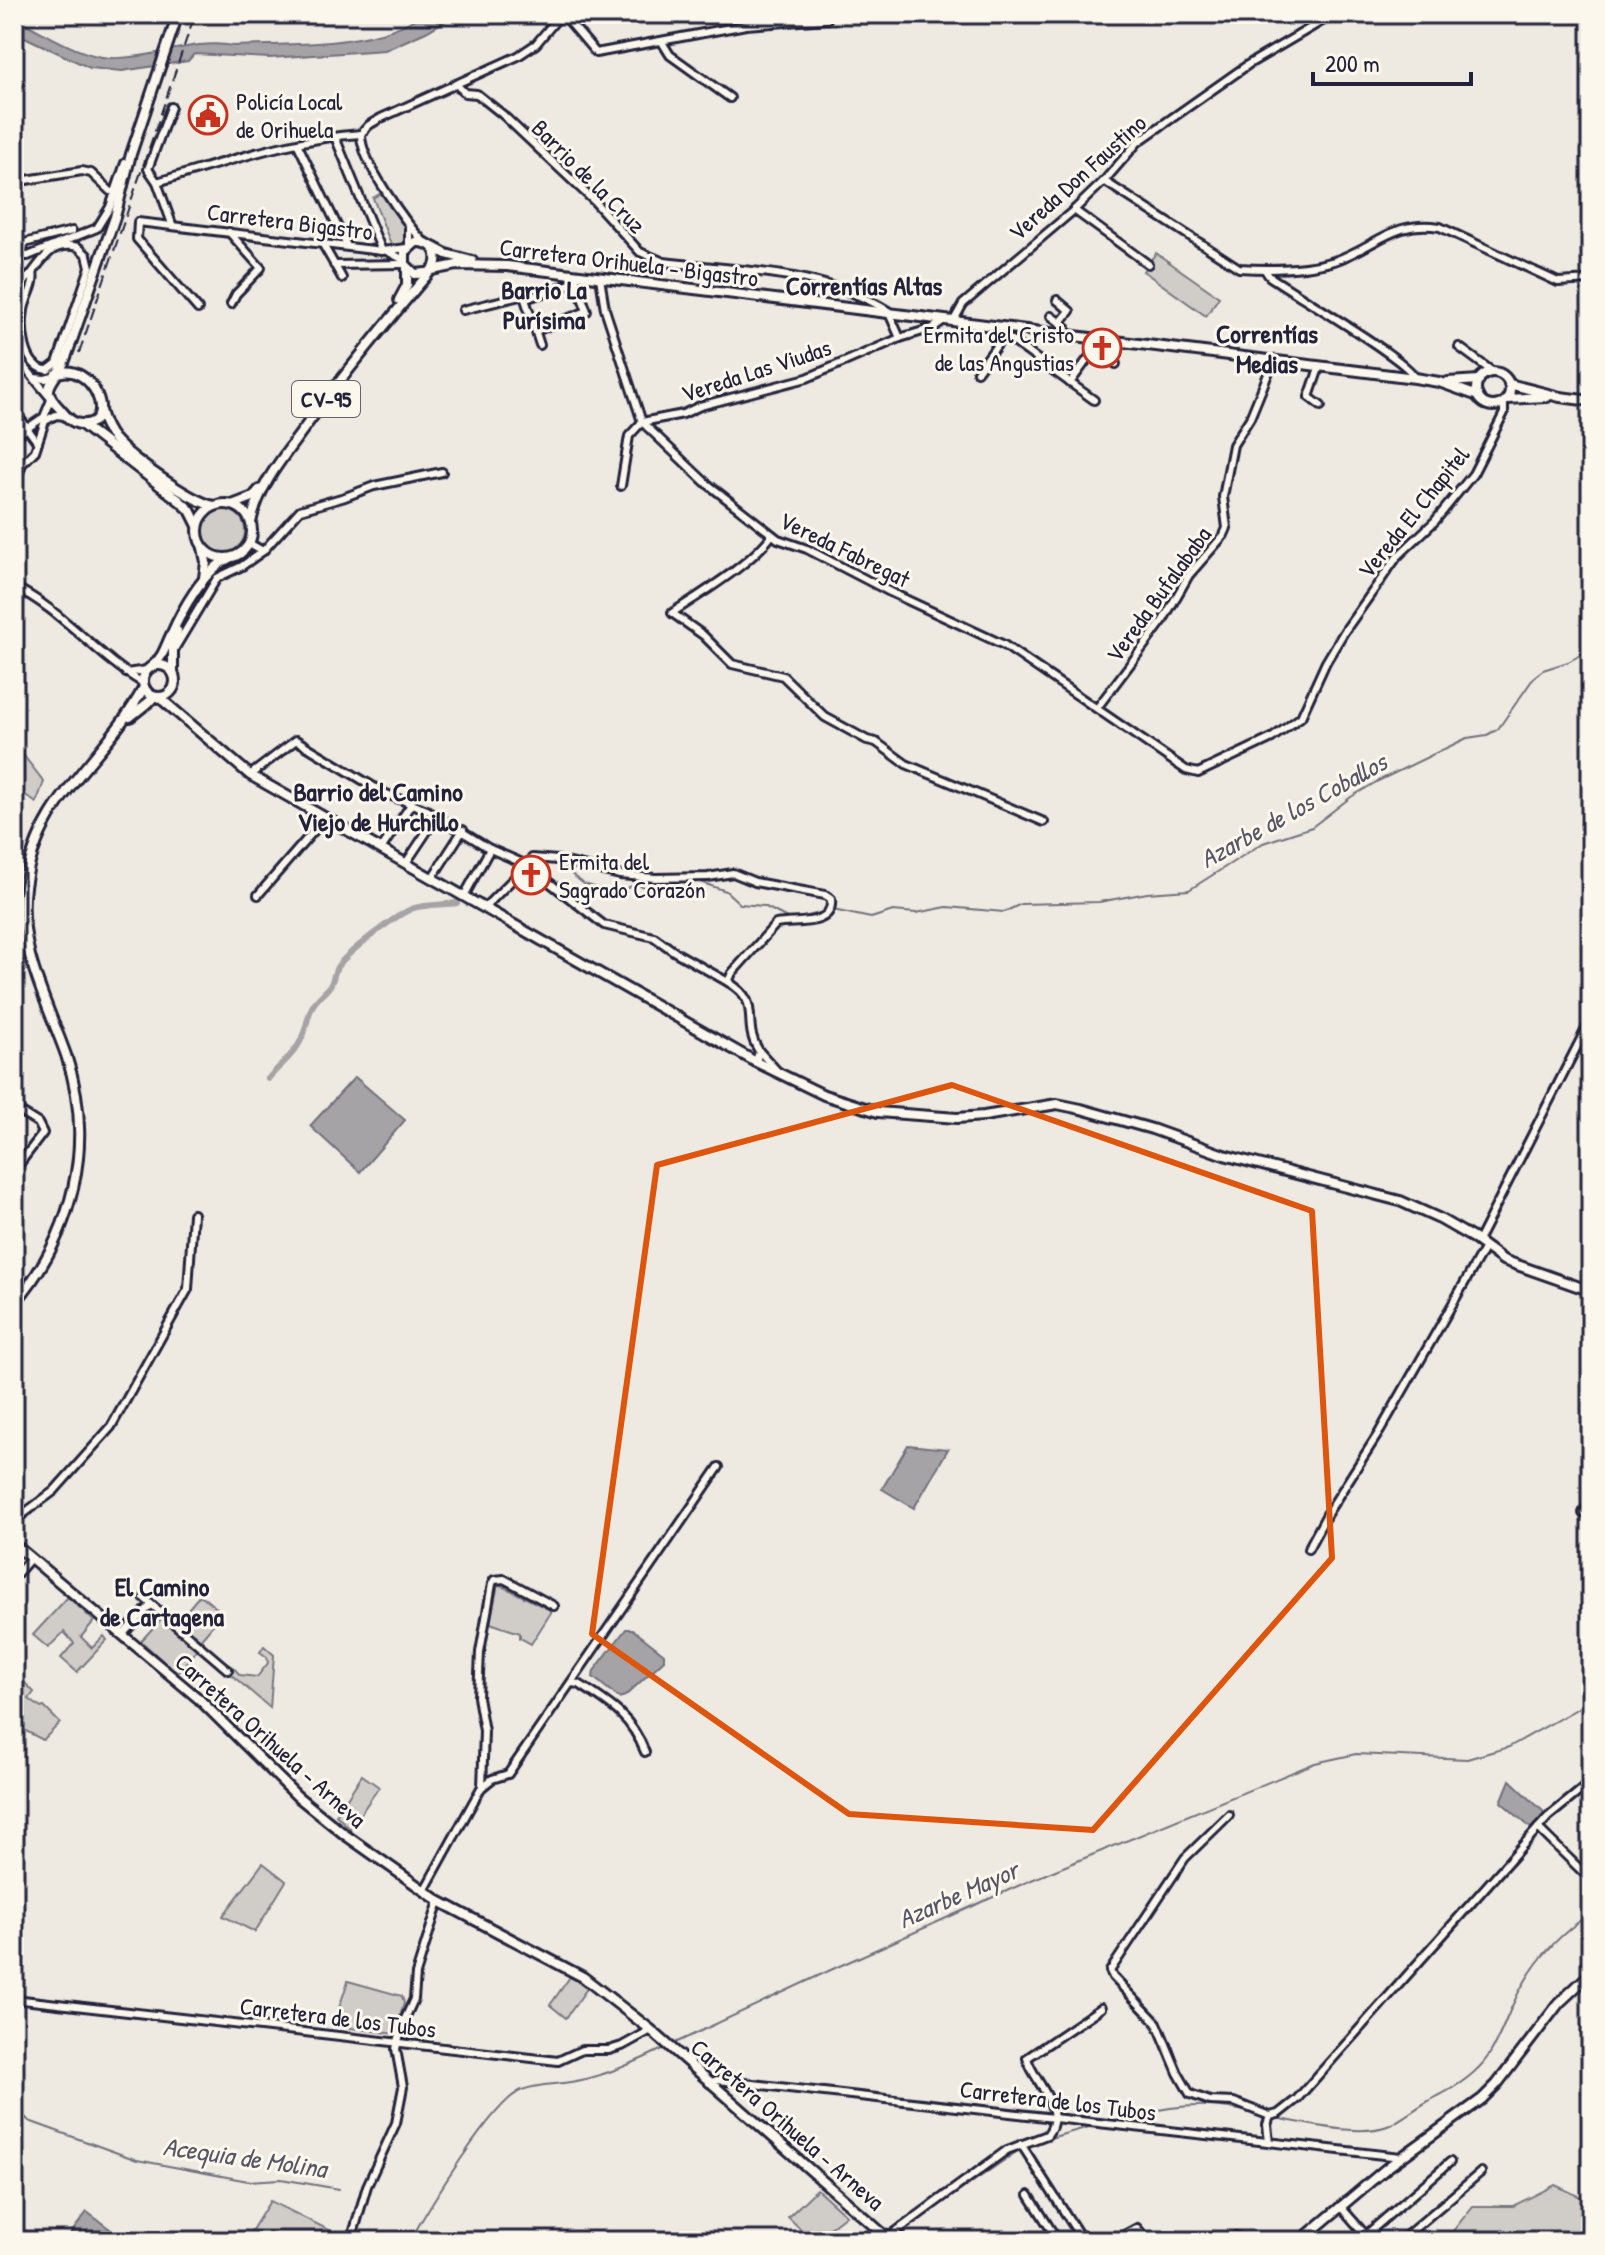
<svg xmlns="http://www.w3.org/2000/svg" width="1605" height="2255" viewBox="0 0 1605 2255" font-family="'Patrick Hand',sans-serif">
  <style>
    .green { fill: #d0cdc9; stroke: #797882; stroke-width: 2 }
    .water { fill: #a6a3a7; stroke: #716f7c; stroke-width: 2 }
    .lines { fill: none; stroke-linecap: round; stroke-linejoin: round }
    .stream { stroke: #716f7c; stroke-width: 2 }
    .canal { stroke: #a6a3a7; stroke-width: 6 }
    .minor-casing { stroke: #22223b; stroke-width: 12 }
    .major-casing { stroke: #22223b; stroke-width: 14 }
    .minor { stroke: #fbf7ec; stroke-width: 6 }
    .major { stroke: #fbf7ec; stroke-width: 8 }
    .rail { stroke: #22223b; stroke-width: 2; stroke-dasharray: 12 6; stroke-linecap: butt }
    .marked { fill: none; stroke: #de560e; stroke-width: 6; stroke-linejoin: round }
    .labels { text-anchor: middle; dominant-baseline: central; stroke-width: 6; stroke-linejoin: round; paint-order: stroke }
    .shield { fill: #fbf7ec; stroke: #636270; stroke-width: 2 }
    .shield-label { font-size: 22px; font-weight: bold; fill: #22223b }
    .poi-label { font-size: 24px; fill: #22223b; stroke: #fbf7ec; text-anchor: start }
    .street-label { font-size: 24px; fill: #22223b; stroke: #fbf7ec }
    .neighbourhood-label { font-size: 26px; font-weight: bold; fill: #22223b; stroke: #fbf7ec }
    .water-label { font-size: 26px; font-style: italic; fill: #575666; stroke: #fbf7ec }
  </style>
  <rect width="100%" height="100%" fill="#eeeae2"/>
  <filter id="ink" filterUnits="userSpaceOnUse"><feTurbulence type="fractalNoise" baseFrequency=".0125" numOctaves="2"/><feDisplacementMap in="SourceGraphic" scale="16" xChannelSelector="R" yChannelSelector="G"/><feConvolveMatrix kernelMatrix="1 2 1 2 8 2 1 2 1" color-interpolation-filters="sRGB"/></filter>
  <g filter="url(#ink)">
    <g class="green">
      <path d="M383,192L407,230V239L401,246L392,247L373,198Z"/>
      <path d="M1156,253L1219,297L1206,316L1143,271Z"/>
      <circle cx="224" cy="531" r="21"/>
      <path d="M14,743L44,782L36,803L14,786Z"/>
      <path d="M498,1584L552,1611L531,1644L520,1638V1633L490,1623Z"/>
      <path d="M200,1595L223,1613L199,1641L177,1622Z"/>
      <path d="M68,1597L94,1621L81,1637L92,1648L104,1636L107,1640L77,1672L61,1658L74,1643L64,1632L48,1648L33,1635Z"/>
      <path d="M162,1618L198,1648L177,1674L141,1641Z"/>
      <path d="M264,1646L274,1655L270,1708L227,1671L232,1666L240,1675L257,1677L268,1663L267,1657L260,1652Z"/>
      <path d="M16,1674L34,1692L29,1699L41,1708L44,1707L60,1723L43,1740L22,1729L14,1718Z"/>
      <path d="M362,1775L379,1787L350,1829L336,1815Z"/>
      <path d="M263,1863L286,1881L255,1932L223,1916Z"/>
      <path d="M570,1977L588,1987L566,2018L550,2005Z"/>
      <path d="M348,1981L402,1996L404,2003L395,2034L336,2026L334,2023Z"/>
      <path d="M1555,2185L1591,2202V2241H1445L1473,2206H1513Z"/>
      <path d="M817,2189L846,2215L813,2241L788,2217Z"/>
      <path d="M270,2201L335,2233L332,2241H255L247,2238Z"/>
    </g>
    <g class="water">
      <path d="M422,14H457L426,32L385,50L270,58L194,54L188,61L122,71L90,68L14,32V20H18C46,33 79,56 110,58C152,60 192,38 234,46C288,44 379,47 422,14Z"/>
      <path d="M355,1077L405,1120L360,1172L310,1126Z"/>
      <path d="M908,1445L948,1449L914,1508L882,1489Z"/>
      <path d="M626,1629H632L664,1654V1660L625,1696L619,1698L593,1677L594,1671Z"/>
      <path d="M1510,1780L1547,1815L1532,1829L1501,1802Z"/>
      <path d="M87,2212L110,2229V2234L104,2241H65Z"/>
    </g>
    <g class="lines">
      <g class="stream">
        <path d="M560,865L584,884L607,891L619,892L634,885L660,889L682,881L700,882L726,891L740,904L764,906L791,920L824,912"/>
        <path d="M833,910L871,918L893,911L916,913L947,907L1004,912L1021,904L1099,902L1147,893L1189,890L1263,843L1312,827L1351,797L1378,781L1467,738L1487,735L1498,729L1535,676L1543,670L1568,662L1591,649"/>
        <path d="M673,2044L835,1968L1029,1881L1315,1763L1356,1754L1467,1759L1509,1747L1591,1701"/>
        <path d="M14,2106L29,2121L137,2160L248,2181L281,2179L339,2189"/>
        <path d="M1275,2118C1306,2123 1361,2138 1390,2125C1404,2118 1417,2107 1432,2099C1453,2089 1476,2075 1489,2055C1503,2033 1510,2005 1524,1983C1540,1955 1564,1931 1591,1913"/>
        <path d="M1115,2121C1124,2116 1130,2116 1139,2114C1180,2104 1218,2102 1258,2115"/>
        <path d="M1036,2142L1096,2125"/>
        <path d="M912,2224L1022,2148"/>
        <path d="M410,2241C427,2210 493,2101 522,2090C540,2083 558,2085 576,2081C608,2075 638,2061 667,2047"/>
      </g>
      <path class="canal" d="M268,1079C277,1068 289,1059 297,1047C306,1035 306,1020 312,1007C317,997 326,993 331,984C334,978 334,972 337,967C347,953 398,913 414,908C427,904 443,905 457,903"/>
      <g class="minor-casing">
        <g id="minor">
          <path d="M563,14L596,53L746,25L827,19"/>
          <path d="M662,42L670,55L730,98"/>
          <path d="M456,84L465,93L477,94L502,114L594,201L640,252L664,262C741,271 823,270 890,312"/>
          <path d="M171,107L148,169L157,182L172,224"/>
          <path d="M335,137L382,251"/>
          <path d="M298,145L347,246"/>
          <path d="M1104,181L1239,268C1270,270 1304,270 1334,261C1374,248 1394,219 1440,227L1558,282L1591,280"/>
          <path d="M14,182L82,171L91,173L110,191"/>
          <path d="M157,182C223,163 292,138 361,134"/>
          <path d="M1074,210L1148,264"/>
          <path d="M229,232L261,268L236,294L231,304"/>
          <path d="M424,242C405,222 360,160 361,134L369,125L381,118L518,56L536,44L561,14"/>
          <path d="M322,243L342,278"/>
          <path d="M409,246V226"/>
          <path d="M387,251L404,260"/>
          <path d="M23,254L24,243L72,231"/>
          <path d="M14,256H28L97,228L110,207L125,163"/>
          <path d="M334,265L405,264"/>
          <path d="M1265,270L1269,276C1293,293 1409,360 1415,378"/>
          <path d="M14,278H28C42,262 50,240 78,247L87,255L90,267L57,363L48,370C23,369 21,328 24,310C26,297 36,285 33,272"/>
          <path d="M600,278L605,309L642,422L705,482L778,539L807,549L890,592L1004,645L1186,770L1198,773L1272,738L1301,717L1326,662L1344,632L1397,557L1435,521L1473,474L1504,413V402"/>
          <path d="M15,295L27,279"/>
          <path d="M525,299L540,345"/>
          <path d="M1057,300L1070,311L1060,323"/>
          <path d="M198,309L137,239L138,222L382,251L407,248"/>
          <path d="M463,310L524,295L525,299L576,282L577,275"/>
          <path d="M889,313L900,338"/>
          <path d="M1051,316L1066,327L1065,336"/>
          <path d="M953,322L963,304L1074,210L1104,181L1138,142L1249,64L1334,14"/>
          <path d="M536,331L587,311L576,282"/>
          <path d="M1004,335L1094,400"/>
          <path d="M14,341L24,366L48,395"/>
          <path d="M1459,347L1493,372"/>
          <path d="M1095,349L1116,364"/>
          <path d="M1319,368L1309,397L1321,406"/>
          <path d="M977,372L1006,333"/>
          <path d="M34,378L45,379L53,377"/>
          <path d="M1070,383L1095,349L1098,340"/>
          <path d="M14,410L38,443"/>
          <path d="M14,437L44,417L51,400"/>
          <path d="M621,486L629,436L642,422L683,414L700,406L807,378L900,338L933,328L944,320"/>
          <path d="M14,487L22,464L35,451L45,421L56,415L65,416"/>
          <path d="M772,535C751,564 702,593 672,613L703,635L732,664L783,676L825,717L867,740L876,742L906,764L1044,822"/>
          <path d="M249,543L263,551"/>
          <path d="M14,587C60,608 98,657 143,683"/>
          <path d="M175,648L217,578L242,566L263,551L300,510L345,497L374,486L442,472"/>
          <path d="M126,673L147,670"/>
          <path d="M1097,708L1162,622L1189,575L1224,535L1227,528L1223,497L1233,445L1250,418L1273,362"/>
          <path d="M250,775L296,740L384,793L427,810L490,849L527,865L604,925L654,937L675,952L728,982L732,973L776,924C795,920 834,928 831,899L825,895L755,882L733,873L708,877L655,878L620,875L558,860L532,858L527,865L484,908"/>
          <path d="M381,849L412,803"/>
          <path d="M406,863L438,815"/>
          <path d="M432,878L463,830"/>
          <path d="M258,895L325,818"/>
          <path d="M464,896L490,849"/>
          <path d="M728,982C764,1003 740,1022 759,1051L756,1062"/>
          <path d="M759,1051L780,1074"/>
          <path d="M14,1108L38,1123L43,1133L14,1171"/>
          <path d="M1478,1241L1591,1019"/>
          <path d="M1583,1513L1591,1500"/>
          <path d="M14,1521L54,1491L111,1427L188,1289L193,1214"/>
          <path d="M1308,1549L1327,1514L1380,1431L1485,1247"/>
          <path d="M14,1577L31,1558"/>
          <path d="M144,1598L228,1670"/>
          <path d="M122,1635L151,1605"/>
          <path d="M571,1683L579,1684C610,1704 631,1716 645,1752"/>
          <path d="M482,1787L484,1731L478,1697L480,1652L492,1584L494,1580L504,1579L554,1606"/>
          <path d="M1229,1815L1185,1858L1110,1971L1113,1977L1157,2023L1178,2073L1190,2094L1210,2101L1234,2102L1270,2116L1267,2125L1269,2142"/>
          <path d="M1538,1828L1591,1880"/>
          <path d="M424,1891L481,1788L492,1779L508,1774L719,1467"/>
          <path d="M14,1999L558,2061L582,2050H609L622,2046L651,2030"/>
          <path d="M709,2083L717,2080L1401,2157"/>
          <path d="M1270,2116L1278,2114L1297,2099L1548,1817L1591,1782"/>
          <path d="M1021,2144L1083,2241"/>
          <path d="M1029,2195L1058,2241"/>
          <path d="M1340,2206L1371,2241"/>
          <path d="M351,2241L367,2186L396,2123L403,2087L396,2049L403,2023L414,1999L416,1974L439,1901"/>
          <path d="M883,2241L1007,2150L1047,2135C1068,2109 1033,2082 1027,2058L1101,2008"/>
          <path d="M1113,2241L1137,2228L1148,2241"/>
          <path d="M1230,2241L1236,2236L1246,2241"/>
          <path d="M1359,2241L1450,2162"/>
          <path d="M1400,2241L1481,2172"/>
        </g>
      </g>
      <g class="major-casing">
        <g id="major">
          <path d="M433,247L446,254L472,261"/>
          <path d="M432,270L457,265L507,266L1415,378L1439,382L1478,396"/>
          <path d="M399,300L407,285V268"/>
          <circle cx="1493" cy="389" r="17"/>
          <path d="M56,374C92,358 121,428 80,424C71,423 65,415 60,409C40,389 51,385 62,366C65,361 67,354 69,349L115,217L131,154L178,14"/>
          <path d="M1448,382L1479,380"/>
          <path d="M1509,384L1560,397L1591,401"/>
          <path d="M1507,399L1547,397"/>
          <path d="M100,410C102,419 105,426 110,434C125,455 190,501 214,506"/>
          <path d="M81,424L180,501L190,510L198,526"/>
          <circle cx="225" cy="531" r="27"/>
          <path d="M232,505L253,497L259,490"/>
          <path d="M251,523C258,485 286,454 308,423C348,369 391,317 435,266C440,251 431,241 416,242L405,252V264L415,274L426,273"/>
          <path d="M203,548L206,562L204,578"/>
          <circle cx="159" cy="681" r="16"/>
          <path d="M151,667C163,658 165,647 171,635C182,610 203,571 228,559"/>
          <path d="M173,673V646L177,631"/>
          <path d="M159,697L250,775L756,1062L824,1095L878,1112L957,1118L984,1116L1057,1104L1081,1109L1152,1129L1224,1155L1400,1201L1440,1219L1473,1238L1503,1260L1591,1291"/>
          <path d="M130,717L155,697"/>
          <path d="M14,1304C73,1235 96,1143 66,1055C46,999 17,948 25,887C37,797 105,761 144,687"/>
          <path d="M14,1544L199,1699L297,1796L344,1834L439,1901L583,1977L651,2030L891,2241"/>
          <path d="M1300,2241L1388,2167L1482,2099L1497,2084L1559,2003L1591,1973"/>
        </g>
      </g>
      <use href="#minor" class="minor"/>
      <use href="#major" class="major"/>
      <path class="rail" d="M79,353L195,14"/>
    </g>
  </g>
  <path class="marked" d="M952,1085L1312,1211L1332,1558L1093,1830L849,1814L592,1634L657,1165Z"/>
  <defs>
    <g id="civic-ring" transform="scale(2)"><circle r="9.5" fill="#fbf7ec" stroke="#c8321e" stroke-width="1.5"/><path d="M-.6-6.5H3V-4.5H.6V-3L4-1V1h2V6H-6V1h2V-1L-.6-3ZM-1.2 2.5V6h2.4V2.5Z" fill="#c8321e"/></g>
    <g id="church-ring" transform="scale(2)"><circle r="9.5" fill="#fbf7ec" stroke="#c8321e" stroke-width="1.5"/><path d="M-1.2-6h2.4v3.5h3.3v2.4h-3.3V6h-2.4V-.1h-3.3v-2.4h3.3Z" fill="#c8321e"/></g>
  </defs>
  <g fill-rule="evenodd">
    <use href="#civic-ring" x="208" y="115"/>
    <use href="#church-ring" x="1102" y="348"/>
    <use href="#church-ring" x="531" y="875"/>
  </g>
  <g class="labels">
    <rect class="shield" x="292" y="381" width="68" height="36" rx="6"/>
    <g class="shield-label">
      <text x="326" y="399">CV-95</text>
    </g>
    <g class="poi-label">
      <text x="236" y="101">Policía Local<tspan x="236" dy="28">de Orihuela</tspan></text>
      <text x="1074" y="334" text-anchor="end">Ermita del Cristo<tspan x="1074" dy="28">de las Angustias</tspan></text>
      <text x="559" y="861">Ermita del<tspan x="559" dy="28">Sagrado Corazón</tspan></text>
    </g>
    <g class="street-label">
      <text transform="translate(589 176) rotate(45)">Barrio de la Cruz</text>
      <text transform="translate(1077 177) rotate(-42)">Vereda Don Faustino</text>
      <text transform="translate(290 221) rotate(7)">Carretera Bigastro</text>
      <text transform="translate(629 262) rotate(7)">Carretera Orihuela - Bigastro</text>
      <text transform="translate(756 370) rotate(-18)">Vereda Las Viudas</text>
      <text transform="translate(1413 512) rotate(-51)">Vereda El Chapitel</text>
      <text transform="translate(845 549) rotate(26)">Vereda Fabregat</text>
      <text transform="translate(1158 594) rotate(-54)">Vereda Bufalababa</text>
      <text transform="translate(271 1740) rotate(42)">Carretera Orihuela - Arneva</text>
      <text transform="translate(338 2017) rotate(7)">Carretera de los Tubos</text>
      <text transform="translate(1058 2100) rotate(7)">Carretera de los Tubos</text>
      <text transform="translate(788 2124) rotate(41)">Carretera Orihuela - Arneva</text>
    </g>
    <g class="neighbourhood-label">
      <text x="864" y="285">Correntías Altas</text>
      <text x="544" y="289">Barrio La<tspan x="544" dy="30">Purísima</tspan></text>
      <text x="1267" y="333">Correntías<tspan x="1267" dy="30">Medias</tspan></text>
      <text x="378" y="791">Barrio del Camino<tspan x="378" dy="30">Viejo de Hurchillo</tspan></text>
      <text x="162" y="1586">El Camino<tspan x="162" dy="30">de Cartagena</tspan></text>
    </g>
    <g class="water-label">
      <text transform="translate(1293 810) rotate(-29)">Azarbe de los Coballos</text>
      <text transform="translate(958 1894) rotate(-24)">Azarbe Mayor</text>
      <text transform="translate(245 2157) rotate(8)">Acequia de Molina</text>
    </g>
  </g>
  <rect width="1605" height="2255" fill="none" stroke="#fbf7ec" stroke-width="48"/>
  <rect x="24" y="24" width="1557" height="2207" fill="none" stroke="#22223b" stroke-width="3" filter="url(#ink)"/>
  <path d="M1313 72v12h158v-12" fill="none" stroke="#22223b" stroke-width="4"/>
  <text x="1325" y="72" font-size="24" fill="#22223b" stroke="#fbf7ec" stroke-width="6" paint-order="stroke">200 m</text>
</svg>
